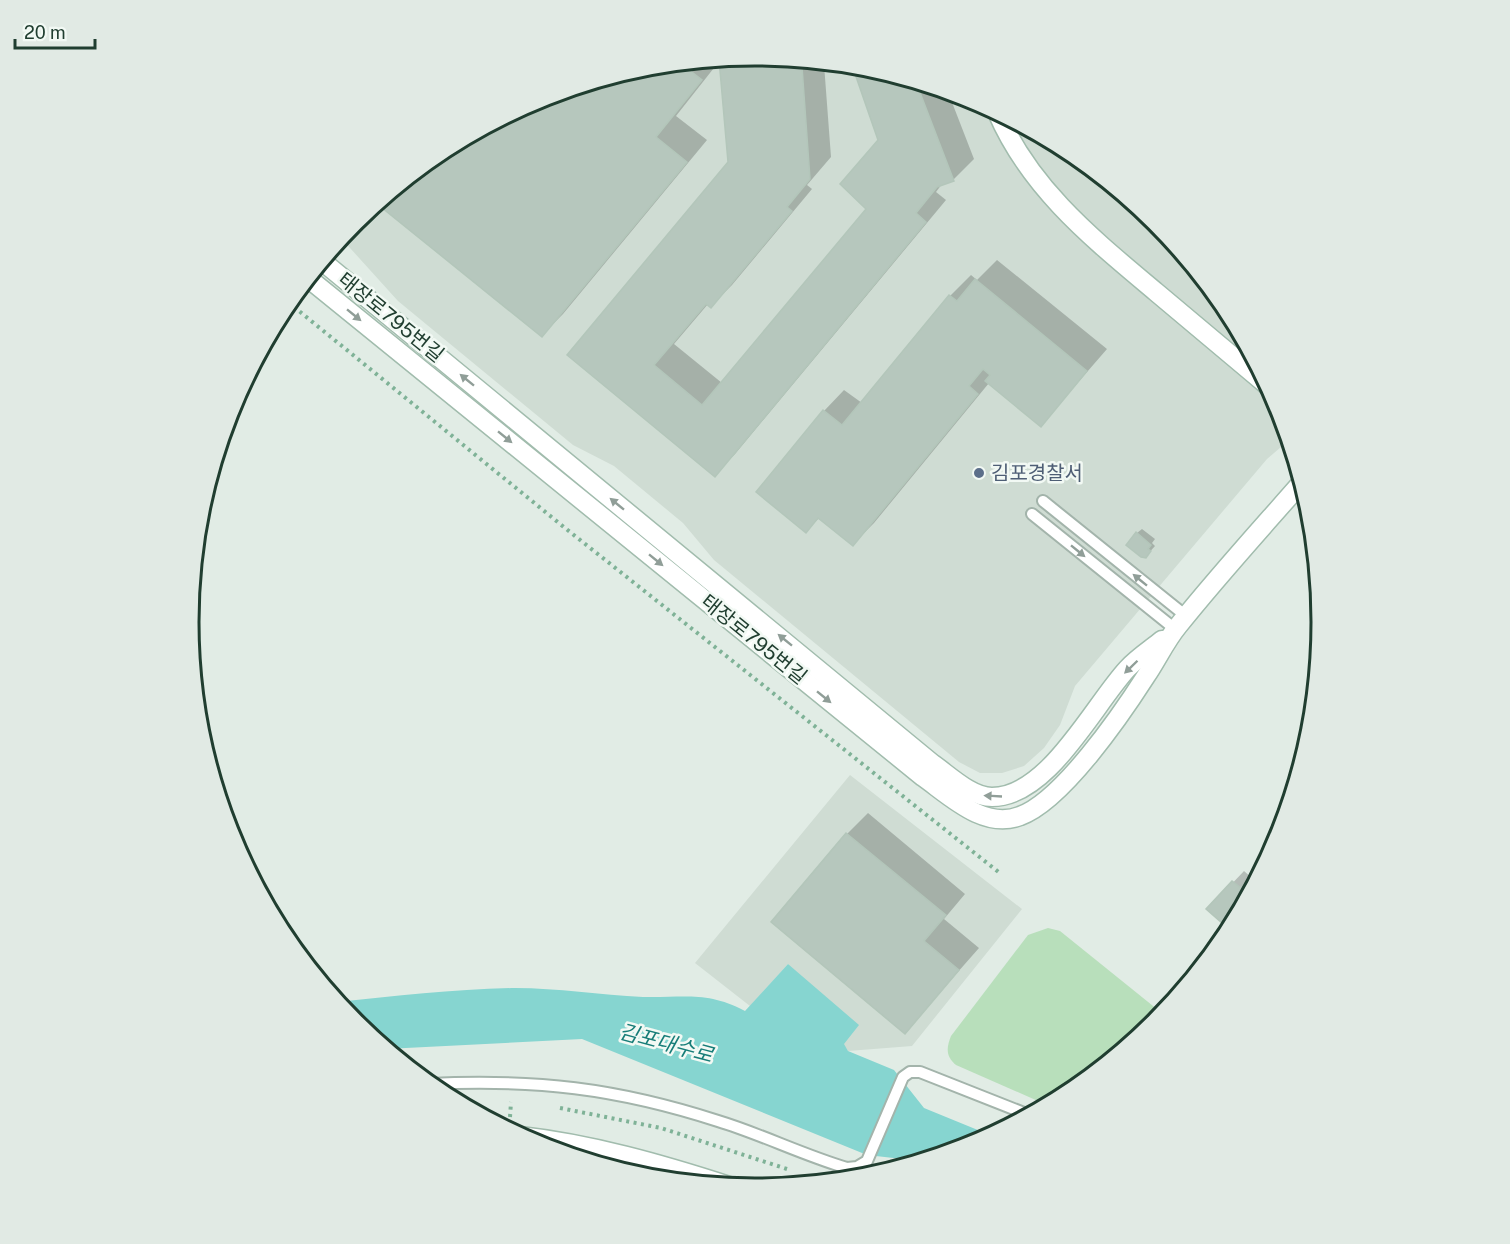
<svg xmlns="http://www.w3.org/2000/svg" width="1510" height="1244" viewBox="0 0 1510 1244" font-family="'Public Sans','Noto Sans KR',sans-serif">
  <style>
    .built { fill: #cfdcd3 }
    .green { fill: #b8dfbb }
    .water { fill: #86d5d0 }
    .shadow { fill: #0003 }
    .building { fill: #b6c7bd; stroke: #b3c6ba; stroke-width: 1.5 }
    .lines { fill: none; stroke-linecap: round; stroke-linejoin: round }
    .lane-casing { stroke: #a3b4ab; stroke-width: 14 }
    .secondary-casing { stroke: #a1bcad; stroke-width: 21 }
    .path { stroke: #7fb297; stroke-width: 4; stroke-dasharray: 3 4.5; stroke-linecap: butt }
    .lane { stroke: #fff; stroke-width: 10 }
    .secondary { stroke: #fff; stroke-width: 18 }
    .oneway { fill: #909e98 }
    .service-dot { fill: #5c6f8a; stroke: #f2f9f4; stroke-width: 2 }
    .labels { text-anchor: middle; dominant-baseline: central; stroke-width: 5; stroke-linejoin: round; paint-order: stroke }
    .street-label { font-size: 20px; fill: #203e30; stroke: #f2f9f4 }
    .service-label { font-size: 20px; fill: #4e5e75; stroke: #f2f9f4; text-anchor: start }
    .water-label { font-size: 21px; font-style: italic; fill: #177d78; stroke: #f2f9f4 }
    .rim { fill: none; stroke: #203e30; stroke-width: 3 }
  </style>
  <rect width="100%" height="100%" fill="#e1ece5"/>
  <g class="built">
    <path d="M755,56L866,66L972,99L1070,151L1156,222L1226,308L1278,406L1289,440L1267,459L1075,686L1060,725L1044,748L1024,766L1002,773H980L959,762L714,560L683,523L614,466L573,445L398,301L341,238L355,221L441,151L539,98L645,66Z"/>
    <path d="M850,775L1022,909L912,1046L848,1051L788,964L750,1006L695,963Z"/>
  </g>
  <path class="green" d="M1048,928L1060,931L1163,1014L1155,1023L1069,1093L1047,1105L956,1065C946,1056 946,1049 951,1036L1028,935Z"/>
  <path class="water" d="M788,964L859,1025L844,1044L848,1051L894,1070L924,1108L990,1135L971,1146L920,1161L867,1155L582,1039L386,1049L354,1022L337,1002C396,996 456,989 515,988C558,988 600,995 643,997C684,998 707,991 745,1011Z"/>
  <g class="shadow">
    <path d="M755,56L835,63L824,64L831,157L807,185L812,189L732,285L711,306L708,304L674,344L722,383L869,209L879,140L866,66L948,92L974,159L953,180L942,184L936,192L946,200L735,454L714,475L569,355L729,163L721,59L676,116L707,140L563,314L542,335L378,202L441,151L539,98L645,66Z"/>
    <path d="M997,260L1107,349L1041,425L989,383L874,523L853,544L820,517L806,531L824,411L844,390L862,403L950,296L971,275L977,280Z"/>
    <path d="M1142,529L1155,539L1152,543L1155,546L1146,556L1137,533Z"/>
    <path d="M868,813L965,894L944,919L979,948L905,1032L847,834Z"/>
    <path d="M1264,866L1230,929L1208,909L1244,871L1252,878Z"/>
  </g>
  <g class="building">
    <path d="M755,56L844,64L802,67L810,179L787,207L792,211L711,308L706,304L654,365L702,405L866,209L840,184L878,140L852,65L866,66L916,82L954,181L937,187L916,213L926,222L715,477L567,355L728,162L719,59Z"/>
    <path d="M680,63L702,80L656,137L687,162L542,337L376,203L441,151L539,98L645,66Z"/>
    <path d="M975,279L1087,371L1041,427L985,381L990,375L983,369L969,386L978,394L853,546L818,518L806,533L756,492L823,410L842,425L949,295L957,301Z"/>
    <path d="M1136,532L1151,545L1148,549L1151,551L1146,558L1141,557L1126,545Z"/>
    <path d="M846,833L946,915L924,941L959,970L905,1034L771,922Z"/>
    <path d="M1252,875L1257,879L1230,930L1206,909L1232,881L1241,888Z"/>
  </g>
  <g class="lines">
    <g class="lane-casing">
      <g id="lane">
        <path d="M1043,501L1186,616"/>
        <path d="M1032,514L1175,629"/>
        <path d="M429,1084C535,1079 616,1088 718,1121C761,1134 803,1155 847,1168L857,1167L867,1161L903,1077L910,1072H920L1029,1115"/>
      </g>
    </g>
    <g class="secondary-casing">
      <g id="secondary">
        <path d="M997,112C1030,189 1093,239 1156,292C1193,323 1231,355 1268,386"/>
        <path d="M322,261L933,764C949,775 971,797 992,797C1048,797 1093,706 1127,669C1137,658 1151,649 1162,640"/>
        <path d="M308,278L923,777C950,796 984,830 1020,816C1062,801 1121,715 1146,676C1157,660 1165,642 1178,626C1217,577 1260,530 1302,482"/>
        <path d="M520,1136C591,1144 661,1164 729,1186"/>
      </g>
    </g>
    <g class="path">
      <path d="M288,302L565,528L1001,874"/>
      <path d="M560,1108L661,1128L787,1169"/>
      <path d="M510,1117L511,1102"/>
    </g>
    <use href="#lane" class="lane"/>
    <use href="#secondary" class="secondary"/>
  </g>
  <defs><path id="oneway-solid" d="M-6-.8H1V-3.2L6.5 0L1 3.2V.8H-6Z" transform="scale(1.5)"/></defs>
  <g class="oneway">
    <use href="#oneway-solid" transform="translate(354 315) rotate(39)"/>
    <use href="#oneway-solid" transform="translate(467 380) rotate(-141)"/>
    <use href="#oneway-solid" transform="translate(505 437) rotate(39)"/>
    <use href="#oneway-solid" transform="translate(617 504) rotate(-141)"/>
    <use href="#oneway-solid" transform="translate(1078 551) rotate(39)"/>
    <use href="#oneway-solid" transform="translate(656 560) rotate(39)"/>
    <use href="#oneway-solid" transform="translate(1140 580) rotate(-141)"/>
    <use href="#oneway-solid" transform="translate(785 640) rotate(-141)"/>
    <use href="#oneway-solid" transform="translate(1131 667) rotate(136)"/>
    <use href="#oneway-solid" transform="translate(824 697) rotate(39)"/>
    <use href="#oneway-solid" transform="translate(993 796) rotate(-177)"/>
  </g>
  <circle class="service-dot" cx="979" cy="473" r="6"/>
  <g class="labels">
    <g class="street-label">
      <text transform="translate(391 317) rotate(39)">태장로795번길</text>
      <text transform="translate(754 639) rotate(39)">태장로795번길</text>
    </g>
    <g class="service-label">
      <text x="991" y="473">김포경찰서</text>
    </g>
    <g class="water-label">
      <text transform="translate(666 1043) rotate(15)">김포대수로</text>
    </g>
  </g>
  <path d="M0 0H1510V1244H0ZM199 622a556 556 0 1 1 1112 0a556 556 0 1 1-1112 0Z" fill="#e1eae4" fill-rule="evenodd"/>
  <path class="rim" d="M199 622a556 556 0 1 1 1112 0a556 556 0 1 1-1112 0Z"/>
  <path d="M15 39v9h80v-9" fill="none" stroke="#203e30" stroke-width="3"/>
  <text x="24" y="39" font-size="18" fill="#203e30" stroke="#f2f9f4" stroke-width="4.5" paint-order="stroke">20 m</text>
</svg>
